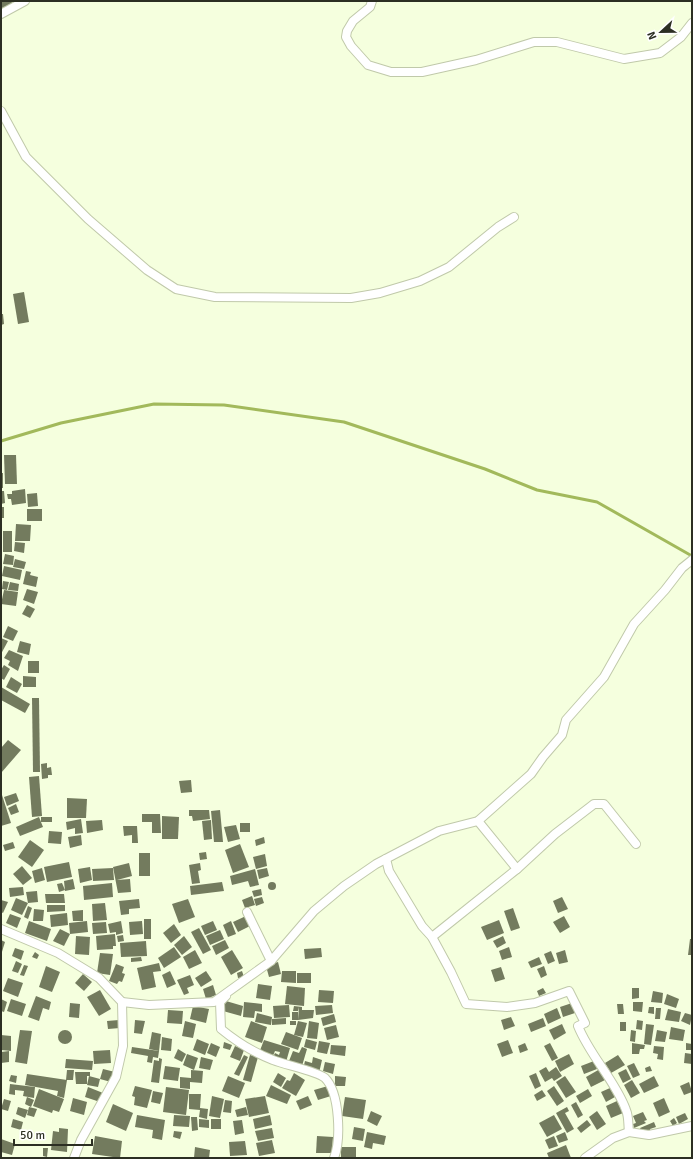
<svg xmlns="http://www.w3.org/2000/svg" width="693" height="1159" viewBox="0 0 693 1159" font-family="Signika,sans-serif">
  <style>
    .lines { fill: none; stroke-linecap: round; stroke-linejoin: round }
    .stream { stroke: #a2b95b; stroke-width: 3 }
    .building { fill: #737b5e }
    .minor-casing { stroke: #c0c9aa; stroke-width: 10 }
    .minor { stroke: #fff; stroke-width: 8 }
  </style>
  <rect width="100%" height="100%" fill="#f5ffde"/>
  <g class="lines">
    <path class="stream" d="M1,441L61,423L154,404L224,405L344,422L485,469L537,490L597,502L692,556"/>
  </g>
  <g class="building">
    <path d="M11,1L13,4L1,10V2Z"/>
    <path d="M24,292L29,322L18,324L13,294Z"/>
    <path d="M1,314H3L4,324L1,325Z"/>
    <path d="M4,455H16L17,484H5Z"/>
    <rect x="1" y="473" width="2" height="15"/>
    <path d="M25,489L26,503L12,505L11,499H8L7,494H12V491Z"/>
    <path d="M1,491H4L5,503L1,504Z"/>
    <path d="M37,493L38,506L28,507L27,494Z"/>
    <rect x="1" y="507" width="3" height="11"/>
    <rect x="27" y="509" width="15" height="12"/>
    <path d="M16,524L31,525L30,541H15Z"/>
    <rect x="3" y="531" width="9" height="21"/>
    <path d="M15,542L25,543L24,553L14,551Z"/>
    <path d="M5,554L14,556L13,565L3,564Z"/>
    <path d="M15,559L26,562L24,569L13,567Z"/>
    <path d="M4,566L22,570L20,580L2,576Z"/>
    <path d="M26,571L31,572L30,575L38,577L36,587L23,584Z"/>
    <path d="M3,581L9,582L7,590L2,589Z"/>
    <path d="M10,582L19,584L18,591L8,590Z"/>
    <path d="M27,589L38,592L34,604L23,600Z"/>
    <path d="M4,590L18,592L16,606L1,604Z"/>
    <path d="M27,605L35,609L30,618L22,614Z"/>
    <path d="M8,626L18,631L13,641L3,637Z"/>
    <path d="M1,638L8,641L1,654Z"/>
    <path d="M20,641L31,644L29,655L17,652Z"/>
    <path d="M9,650L23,656L18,671L8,665L10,661L4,658Z"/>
    <rect x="28" y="661" width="11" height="12"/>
    <path d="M4,665L10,669L4,680L1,678V670Z"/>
    <path d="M23,676L36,677V687H23Z"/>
    <path d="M11,677L22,684L17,693L6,687Z"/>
    <path d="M1,687L30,704L25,713L1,700Z"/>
    <path d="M32,698H39L40,772H33Z"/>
    <path d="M8,740L21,750L1,773V748Z"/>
    <path d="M47,763V768L51,767L52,775H48V778L42,779L41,764Z"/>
    <path d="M39,776L42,816L32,817L29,777Z"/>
    <path d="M191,780L192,792L181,793L179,781Z"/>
    <path d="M16,793L19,801L7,806L4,797Z"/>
    <path d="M1,795H2L11,823L1,826Z"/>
    <path d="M67,798L87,799L86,818H67Z"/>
    <path d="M16,804L19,812L11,815L8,808Z"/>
    <path d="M189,810H209L210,819L193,821L192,816H189Z"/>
    <path d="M220,810L223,842H214L211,811Z"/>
    <path d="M142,814H160L161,833H152V822H142Z"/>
    <path d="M162,816L179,817L178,839H162Z"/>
    <path d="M39,817L43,827L20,836L16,827Z"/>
    <rect x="41" y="817" width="11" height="5"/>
    <path d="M81,819L83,833L75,834V828L67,830L66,822Z"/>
    <path d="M102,820L103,830L87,833L86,821Z"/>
    <path d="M211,820L212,839L204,840L202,821Z"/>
    <rect x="240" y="823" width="10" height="9"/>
    <path d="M236,825L240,839L228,842L224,827Z"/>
    <path d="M123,826H137L138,843H132V835L124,836Z"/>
    <path d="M49,831L62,832L61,844L48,843Z"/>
    <path d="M81,835L82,845L70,848L68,837Z"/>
    <path d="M264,837L265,843L256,846L255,840Z"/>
    <path d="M30,840L44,850L32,867L18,857Z"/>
    <path d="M13,842L15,848L5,851L3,845Z"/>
    <path d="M240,844L249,867L233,873L225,850Z"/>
    <path d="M206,852L207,859L200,860L199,853Z"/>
    <rect x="139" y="853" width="11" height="23"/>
    <path d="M265,854L267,866L256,869L253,857Z"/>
    <path d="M69,862L72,877L47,882L44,867Z"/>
    <path d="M129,863L132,876L117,880L130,879L131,892L118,893L113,867Z"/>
    <path d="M200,863L201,870L198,871L200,883L192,884L189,865Z"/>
    <path d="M22,866L32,878L23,885L13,874Z"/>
    <path d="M90,867L92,880L80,883L78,869Z"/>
    <path d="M42,868L45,880L35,883L32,871Z"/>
    <path d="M113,868L114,880L93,881L92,869Z"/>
    <path d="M267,868L269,876L259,879L257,870Z"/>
    <path d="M255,869L259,885L250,887L248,881L232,885L230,876Z"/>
    <path d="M73,879L75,889L65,891L64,881Z"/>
    <circle cx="272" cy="886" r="4"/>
    <path d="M222,882L224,891L191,895L190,886Z"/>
    <path d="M62,883L65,890L59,892L57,884Z"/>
    <path d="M112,883L113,897L84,900L83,886Z"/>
    <path d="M23,887L24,895L10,897L9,888Z"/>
    <path d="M261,889L262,895L254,897L252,891Z"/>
    <path d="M37,891L38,902L28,903L26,892Z"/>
    <path d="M45,894H64L65,903H46Z"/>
    <path d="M252,896L255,905L245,908L242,900Z"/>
    <path d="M262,897L264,903L256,906L254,899Z"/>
    <path d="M562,897L568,909L558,913L553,901Z"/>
    <path d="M16,898L28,903L22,915L11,910Z"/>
    <path d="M139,899L140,908L129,909V914L121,915L119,901Z"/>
    <path d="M188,899L195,917L179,923L172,904Z"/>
    <path d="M1,900L8,902L3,913L1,912Z"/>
    <path d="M105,903L107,920L93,921L92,904Z"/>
    <path d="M47,905H65V911L47,912Z"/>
    <path d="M28,906L32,908L28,919L24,917Z"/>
    <path d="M513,908L520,928L511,931L504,911Z"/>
    <path d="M34,909L44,910L43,921H33Z"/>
    <path d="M83,910V921H73L72,911Z"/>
    <path d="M67,913L68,925L51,927L50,915Z"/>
    <path d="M10,914L21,918L17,928L6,923Z"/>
    <path d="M246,916L250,926L238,932L233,922Z"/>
    <path d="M564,916L570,927L560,933L553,922Z"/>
    <rect x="144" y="919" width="7" height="20"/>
    <path d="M499,920L504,933L487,940L481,927Z"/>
    <path d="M29,921L51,929L47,941L25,933Z"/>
    <path d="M87,921L88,932L70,934L69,923Z"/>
    <path d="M121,921L123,933L116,935V932L110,933L108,924Z"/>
    <path d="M142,921L143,934L130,935L129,922Z"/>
    <path d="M213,921L217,930L205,935L201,926Z"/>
    <path d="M231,921L236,934L228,937L223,925Z"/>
    <path d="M106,922L107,933L93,934L92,923Z"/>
    <path d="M174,924L181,935L171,943L163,933Z"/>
    <path d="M199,928L211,950L203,954L191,932Z"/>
    <path d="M60,929L70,934L64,946L53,941Z"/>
    <path d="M220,930L224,939L210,945L206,936Z"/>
    <path d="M115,934L116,946H113V949L97,950L96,936Z"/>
    <path d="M123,935L124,941L118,942L117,936Z"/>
    <path d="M76,936L90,937L89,955L75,954Z"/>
    <path d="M184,936L192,947L182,955L174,945Z"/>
    <path d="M503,936L506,943L497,948L493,941Z"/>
    <path d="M690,939H692V955H688Z"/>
    <path d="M1,940L5,942L1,955Z"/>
    <path d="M225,940L229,948L216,955L212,946Z"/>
    <path d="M146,941L147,956L121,957L120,943Z"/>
    <path d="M174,947L181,957L164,968L158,958Z"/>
    <path d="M509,947L512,957L502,960L499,951Z"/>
    <path d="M15,948L24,951L21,960L12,956Z"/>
    <path d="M321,948L322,957L305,959L304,949Z"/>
    <path d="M195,950L202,963L189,969L183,957Z"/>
    <path d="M232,950L243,968L231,975L221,957Z"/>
    <path d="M565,950L568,962L559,964L556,953Z"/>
    <path d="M551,951L555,961L548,964L544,954Z"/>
    <path d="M35,952L39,955L37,959L32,957Z"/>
    <path d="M100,953L113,954L110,975L97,973Z"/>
    <path d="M141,957L142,961L131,962V958Z"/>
    <path d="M539,957L542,964L531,968L528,962Z"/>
    <path d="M16,961L22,964L18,973L12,971Z"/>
    <path d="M278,962L281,974L269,977L266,966Z"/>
    <path d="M159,963L161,971L153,972L156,987L142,990L137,968Z"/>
    <path d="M116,964L124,967L122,973L125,974L122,982L119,981L117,984L109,981Z"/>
    <path d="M24,965L28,966L24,976L20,975Z"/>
    <path d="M46,966L60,972L52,992L39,987Z"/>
    <path d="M544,966L547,975L541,978L537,969Z"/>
    <path d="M501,967L505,979L495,982L491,970Z"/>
    <path d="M170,971L176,984L167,988L162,975Z"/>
    <path d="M206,971L212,980L201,987L195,978Z"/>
    <path d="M242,971L244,977L238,978L237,973Z"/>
    <path d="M282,971H296V983L281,982Z"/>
    <rect x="297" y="973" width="14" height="10"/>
    <path d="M83,974L92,982L84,991L75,983Z"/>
    <path d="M190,975L194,985L187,988L189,993L184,995L177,980Z"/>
    <path d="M8,978L23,983L18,997L3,991Z"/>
    <path d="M258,984L272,986L270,1000L256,998Z"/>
    <path d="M213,985L216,995L206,999L203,989Z"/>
    <path d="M287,986L305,988L304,1006L285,1004Z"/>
    <path d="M543,988L546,993L539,996L537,991Z"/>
    <path d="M632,988H639V998L632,999Z"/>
    <path d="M100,990L111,1009L99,1016L87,997Z"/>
    <path d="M319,990L334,991L333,1003L318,1002Z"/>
    <path d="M653,991L663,993L662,1003L651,1002Z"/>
    <path d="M667,994L679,999L676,1008L664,1004Z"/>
    <path d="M36,996L51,1002L49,1010L43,1008L39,1021L28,1017Z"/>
    <path d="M1,999L7,1002L4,1012L1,1011Z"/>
    <path d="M11,999L26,1004L22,1016L7,1011Z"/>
    <path d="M226,1001L243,1006L241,1016L223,1011Z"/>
    <path d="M244,1002L262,1004V1012L255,1011L254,1018L243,1017Z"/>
    <path d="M633,1002H643L642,1012L633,1011Z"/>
    <path d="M70,1003L80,1004L79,1018L69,1017Z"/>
    <path d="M572,1003L575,1013L563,1017L560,1007Z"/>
    <path d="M617,1004H623L624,1014H618Z"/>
    <path d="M289,1005L290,1017L274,1018L273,1006Z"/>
    <path d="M332,1005L333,1013L316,1015L315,1006Z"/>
    <path d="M193,1006L209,1009L206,1023L190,1019Z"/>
    <path d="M294,1006L302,1007V1010H314L313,1018L298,1020L299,1007L298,1011H293Z"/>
    <path d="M649,1007H654V1014L648,1013Z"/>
    <path d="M557,1008L561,1018L548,1024L544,1014Z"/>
    <path d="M656,1008H661L660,1019H655Z"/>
    <path d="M668,1009L681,1012L679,1022L665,1020Z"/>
    <path d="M168,1010L183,1011L182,1024L167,1023Z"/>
    <rect x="292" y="1012" width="6" height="8"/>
    <path d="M257,1013L272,1017L271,1025L255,1022Z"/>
    <path d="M685,1013L692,1015L690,1025L681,1021Z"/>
    <path d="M334,1014L336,1022L323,1026L321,1018Z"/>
    <path d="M511,1017L515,1026L504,1030L501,1020Z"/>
    <path d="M286,1018V1024L272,1025V1019Z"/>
    <path d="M543,1018L546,1026L531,1032L528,1024Z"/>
    <path d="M119,1020L120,1028L108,1029L107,1021Z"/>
    <path d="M135,1020L145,1021L142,1034L134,1033Z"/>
    <path d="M637,1020L643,1021L642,1030L636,1029Z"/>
    <path d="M185,1021L196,1024L193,1038L182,1036Z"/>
    <path d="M251,1021L267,1027L262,1043L245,1037Z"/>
    <rect x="290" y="1021" width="6" height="4"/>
    <path d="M298,1021L307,1023L303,1037L294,1035Z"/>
    <path d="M309,1021L319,1023L317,1039L307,1038Z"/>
    <rect x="620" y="1022" width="6" height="9"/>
    <path d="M562,1024L566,1033L554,1040L549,1030Z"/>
    <path d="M646,1024L654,1025L651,1045L644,1044Z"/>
    <path d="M336,1025L339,1037L327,1040L324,1028Z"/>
    <path d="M671,1027L685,1030L683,1041L669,1039Z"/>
    <path d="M20,1030L32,1031L27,1064L15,1062Z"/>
    <path d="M631,1030L636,1031L635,1042L630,1041Z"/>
    <path d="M657,1030L667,1032L665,1042L655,1041Z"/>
    <circle cx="65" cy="1037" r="7"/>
    <path d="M152,1032L161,1034L159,1051L149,1049Z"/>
    <path d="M286,1032L302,1038L298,1050L281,1044Z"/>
    <path d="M1,1035L11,1036V1051L1,1050Z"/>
    <path d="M162,1037L172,1039L171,1051L161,1050Z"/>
    <path d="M197,1039L209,1044L205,1055L193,1050Z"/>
    <path d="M306,1039L317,1042L315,1050L304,1047Z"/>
    <path d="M264,1040L290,1048L286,1062L273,1057L275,1053L279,1055L280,1052L275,1051L272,1058L259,1053Z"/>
    <path d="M508,1040L513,1053L502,1057L497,1044Z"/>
    <path d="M319,1041L330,1043L327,1054L317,1052Z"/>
    <path d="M224,1042L232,1045L230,1050L223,1048Z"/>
    <path d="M211,1043L220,1047L216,1057L207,1053Z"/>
    <path d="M525,1043L528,1050L520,1053L518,1046Z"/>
    <path d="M550,1043L558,1058L552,1061L544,1046Z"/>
    <path d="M632,1043L645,1045L644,1049H640L639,1054H632Z"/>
    <path d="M686,1043L692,1044V1050H686Z"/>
    <path d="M331,1045L346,1046L345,1056L330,1054Z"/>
    <path d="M235,1046L244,1050L240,1061L230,1057Z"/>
    <path d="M654,1046L664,1047L663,1060L657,1059L658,1054L653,1053Z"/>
    <path d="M132,1047L159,1051L158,1058L153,1057L152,1063L147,1062L148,1056L131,1053Z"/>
    <path d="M302,1047L307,1049L302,1066L289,1061L293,1051L299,1053Z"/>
    <path d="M178,1049L186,1054L182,1062L174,1058Z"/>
    <path d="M110,1050L111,1063L94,1064L93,1051Z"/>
    <path d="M9,1051V1062L1,1063V1052Z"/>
    <path d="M685,1053L692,1054V1064L684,1063Z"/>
    <path d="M187,1054L198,1058L194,1070L183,1065Z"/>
    <path d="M569,1054L574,1064L560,1072L555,1061Z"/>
    <path d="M244,1055L248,1057L239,1076L234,1074Z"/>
    <path d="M250,1055L258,1057L251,1082L243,1080Z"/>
    <path d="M618,1055L625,1065L611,1073L605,1063Z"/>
    <path d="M201,1057L213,1060L210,1070L199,1068Z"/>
    <path d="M313,1057L322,1060L319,1073L303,1069L305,1061L312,1063Z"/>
    <path d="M159,1058L162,1059L159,1083L151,1082L154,1060L159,1061Z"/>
    <path d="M66,1059L93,1061L92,1070L65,1068Z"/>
    <path d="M594,1061L597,1069L584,1074L581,1066Z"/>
    <path d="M325,1062L335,1064L333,1074L323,1071Z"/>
    <path d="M634,1063L640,1075L633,1078L627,1066Z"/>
    <path d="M165,1066L180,1068L178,1081L163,1079Z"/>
    <path d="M650,1066L652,1071L646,1072L645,1068Z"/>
    <path d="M546,1067L549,1072L556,1067L562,1076L554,1081L552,1078L545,1082L539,1071Z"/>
    <path d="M103,1069L115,1072L111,1082L100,1079Z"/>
    <path d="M600,1069L605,1080L591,1087L586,1077Z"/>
    <path d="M626,1069L631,1079L623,1083L618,1073Z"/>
    <path d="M67,1070H74L73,1080H66Z"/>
    <path d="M191,1070L203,1071L202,1083L190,1082V1089L180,1088V1077L191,1078Z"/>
    <path d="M75,1072H90V1076H87V1084H76Z"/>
    <path d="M278,1073L286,1078L281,1087L273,1082Z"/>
    <path d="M294,1073L305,1080L296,1096L282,1088L287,1080L290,1081Z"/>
    <path d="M536,1073L541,1086L535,1089L529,1076Z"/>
    <path d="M27,1074L67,1080L64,1098L57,1096L58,1091L25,1085Z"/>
    <path d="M11,1075L17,1076L16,1083L9,1081Z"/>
    <path d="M89,1076L100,1079L98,1087L87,1085Z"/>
    <path d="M228,1076L245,1083L239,1098L222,1091Z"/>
    <path d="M335,1076L346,1077L345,1086H335Z"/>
    <path d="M565,1076L576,1092L566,1098L556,1082Z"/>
    <path d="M654,1076L659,1086L644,1093L639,1084Z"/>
    <path d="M632,1080L640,1093L631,1098L624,1085Z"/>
    <path d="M689,1082L692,1092L684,1095L680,1086Z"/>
    <path d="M10,1084L35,1087L34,1098L23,1096L24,1091L15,1090V1095L9,1094Z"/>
    <path d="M271,1085L291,1095L287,1104L266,1096Z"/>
    <path d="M135,1086L152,1090L147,1108L134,1105L135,1097L132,1096Z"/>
    <path d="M328,1086L331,1096L318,1100L314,1090Z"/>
    <path d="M554,1086L564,1101L557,1106L547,1091Z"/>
    <path d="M88,1087L103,1093L100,1102L85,1097Z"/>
    <path d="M166,1087L189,1090L186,1115L163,1112Z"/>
    <path d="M610,1088L615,1097L606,1102L601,1092Z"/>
    <path d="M39,1089L64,1099L59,1112L53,1110L52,1113L33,1106Z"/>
    <path d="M588,1089L592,1096L580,1103L576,1096Z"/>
    <path d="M542,1090L546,1096L537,1101L534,1095Z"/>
    <path d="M153,1091L163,1093L160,1104L151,1102Z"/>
    <path d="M189,1094H201L200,1108L208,1109L207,1119L199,1117L200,1110L189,1109Z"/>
    <path d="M212,1096L224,1099L220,1118L209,1116Z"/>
    <path d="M265,1096L269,1113L249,1117L245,1099Z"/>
    <path d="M308,1096L312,1105L300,1110L296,1101Z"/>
    <path d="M27,1097L34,1100L31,1107L25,1104Z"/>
    <path d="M345,1097L366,1100L363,1119L342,1116Z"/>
    <path d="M73,1098L87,1102L84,1115L70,1111Z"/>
    <path d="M664,1098L670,1112L659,1117L653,1103Z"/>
    <path d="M4,1099L11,1101L8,1111L1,1109Z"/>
    <path d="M225,1100L232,1101L231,1113L223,1112Z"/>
    <path d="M617,1101L623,1113L611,1118L606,1106Z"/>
    <path d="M576,1102L583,1115L578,1118L571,1105Z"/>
    <path d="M113,1104L133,1113L126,1131L106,1122Z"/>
    <path d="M18,1107L28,1110L25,1118L16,1114Z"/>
    <path d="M29,1107L37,1109L34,1117L27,1115Z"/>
    <path d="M246,1107L248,1115L237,1117L235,1110Z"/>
    <path d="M567,1107L569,1111L565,1113L574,1129L567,1133L556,1113Z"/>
    <path d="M371,1111L382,1116L377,1126L367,1121Z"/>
    <path d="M597,1111L606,1124L597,1130L589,1117Z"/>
    <path d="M643,1112L647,1120L644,1121L646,1123L634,1128L633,1124L636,1123L633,1116Z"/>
    <path d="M685,1113L688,1119L679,1124L676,1117Z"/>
    <path d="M137,1115L165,1120L162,1140L152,1138L153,1130L135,1127Z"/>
    <path d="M174,1115L190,1116L189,1127L173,1126Z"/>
    <path d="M270,1115L272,1125L255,1129L253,1119Z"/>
    <path d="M554,1115L562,1129L547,1137L539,1123Z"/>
    <path d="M191,1117H197L198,1130L192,1131Z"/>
    <path d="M674,1118L677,1123L673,1126L670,1121Z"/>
    <path d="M13,1119L23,1122L21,1130L11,1127Z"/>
    <path d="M199,1119L209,1120V1128L199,1127Z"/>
    <rect x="211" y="1119" width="10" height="10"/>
    <path d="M242,1120L244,1133L235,1135L233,1121Z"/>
    <path d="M587,1120L591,1125L581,1133L577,1128Z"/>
    <path d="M654,1122L656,1127L650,1129L652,1135L644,1138L640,1128Z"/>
    <path d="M354,1127L365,1129L363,1141L352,1139Z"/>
    <path d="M59,1128L68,1129L67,1152L51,1150L53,1131L59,1132Z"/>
    <path d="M272,1128L274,1138L258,1141L255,1131Z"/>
    <path d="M174,1131L182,1132L180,1139L173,1137Z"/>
    <path d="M367,1132L386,1136L384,1145L373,1143L372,1149L364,1147Z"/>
    <path d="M565,1132L568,1140L559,1143L556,1136Z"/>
    <path d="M95,1136L122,1141L120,1158L92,1154Z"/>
    <path d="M317,1136L333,1137L332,1153H316Z"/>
    <path d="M554,1136L558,1146L549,1149L545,1140Z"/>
    <path d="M1,1139L15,1144L12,1155L1,1152Z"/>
    <path d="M272,1140L275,1153L259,1156L256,1143Z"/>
    <path d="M245,1141L247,1155L230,1156L229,1142Z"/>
    <path d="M566,1145L571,1158H549L547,1153Z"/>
    <path d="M195,1147L210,1150L209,1158H194Z"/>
    <rect x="341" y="1147" width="15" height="11"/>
    <path d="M43,1148H48L47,1157L43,1156Z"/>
  </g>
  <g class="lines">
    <g class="minor-casing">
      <g id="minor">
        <path d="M372,1L370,7L353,21L347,31L346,37L351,46L368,65L391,72H422L476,60L534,42H557L624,59L660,53L681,37L692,23"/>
        <path d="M1,14L25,1"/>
        <path d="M1,111L26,157L88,219L147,270L176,289L215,297L351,298L380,293L420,281L449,267L498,227L514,217"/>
        <path d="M386,859L389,871L422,926L432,937L451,972L466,1004L507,1007L535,1003L569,991L585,1023L578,1026C590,1056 615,1080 626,1110C629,1117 628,1125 629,1132"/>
        <path d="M517,869L555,834L594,804H604L636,844"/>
        <path d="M247,912L271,961"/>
        <path d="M1,929L58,953L99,978L122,1002L123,1046L116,1077L81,1140L74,1158"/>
        <path d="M432,937L517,869L478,821"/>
        <path d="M226,996L220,1002L221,1029C238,1043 252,1052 273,1060C285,1065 317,1071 325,1078C340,1093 341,1140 334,1158"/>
        <path d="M122,1002L149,1005L214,1002L271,961L314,911L344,886L376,864L439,831L478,821L531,774L543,757L562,735L566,720L604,677L634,624L665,590L682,568L692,560"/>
        <path d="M585,1158L613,1138L629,1132L649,1135L692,1126"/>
      </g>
    </g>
    <use href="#minor" class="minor"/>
  </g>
  <rect width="693" height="1159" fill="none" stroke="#2c2f23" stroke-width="4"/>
  <g transform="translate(661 32) rotate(248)" stroke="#ffffff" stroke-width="3" paint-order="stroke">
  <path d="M0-3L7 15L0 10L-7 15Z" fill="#2c2f23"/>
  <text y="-6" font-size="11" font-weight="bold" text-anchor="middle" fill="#2c2f23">N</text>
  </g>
  <path d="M14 1139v6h78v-6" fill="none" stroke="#2c2f23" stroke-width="2"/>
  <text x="20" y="1139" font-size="12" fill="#2c2f23" stroke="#ffffff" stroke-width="3" paint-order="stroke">50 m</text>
</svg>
